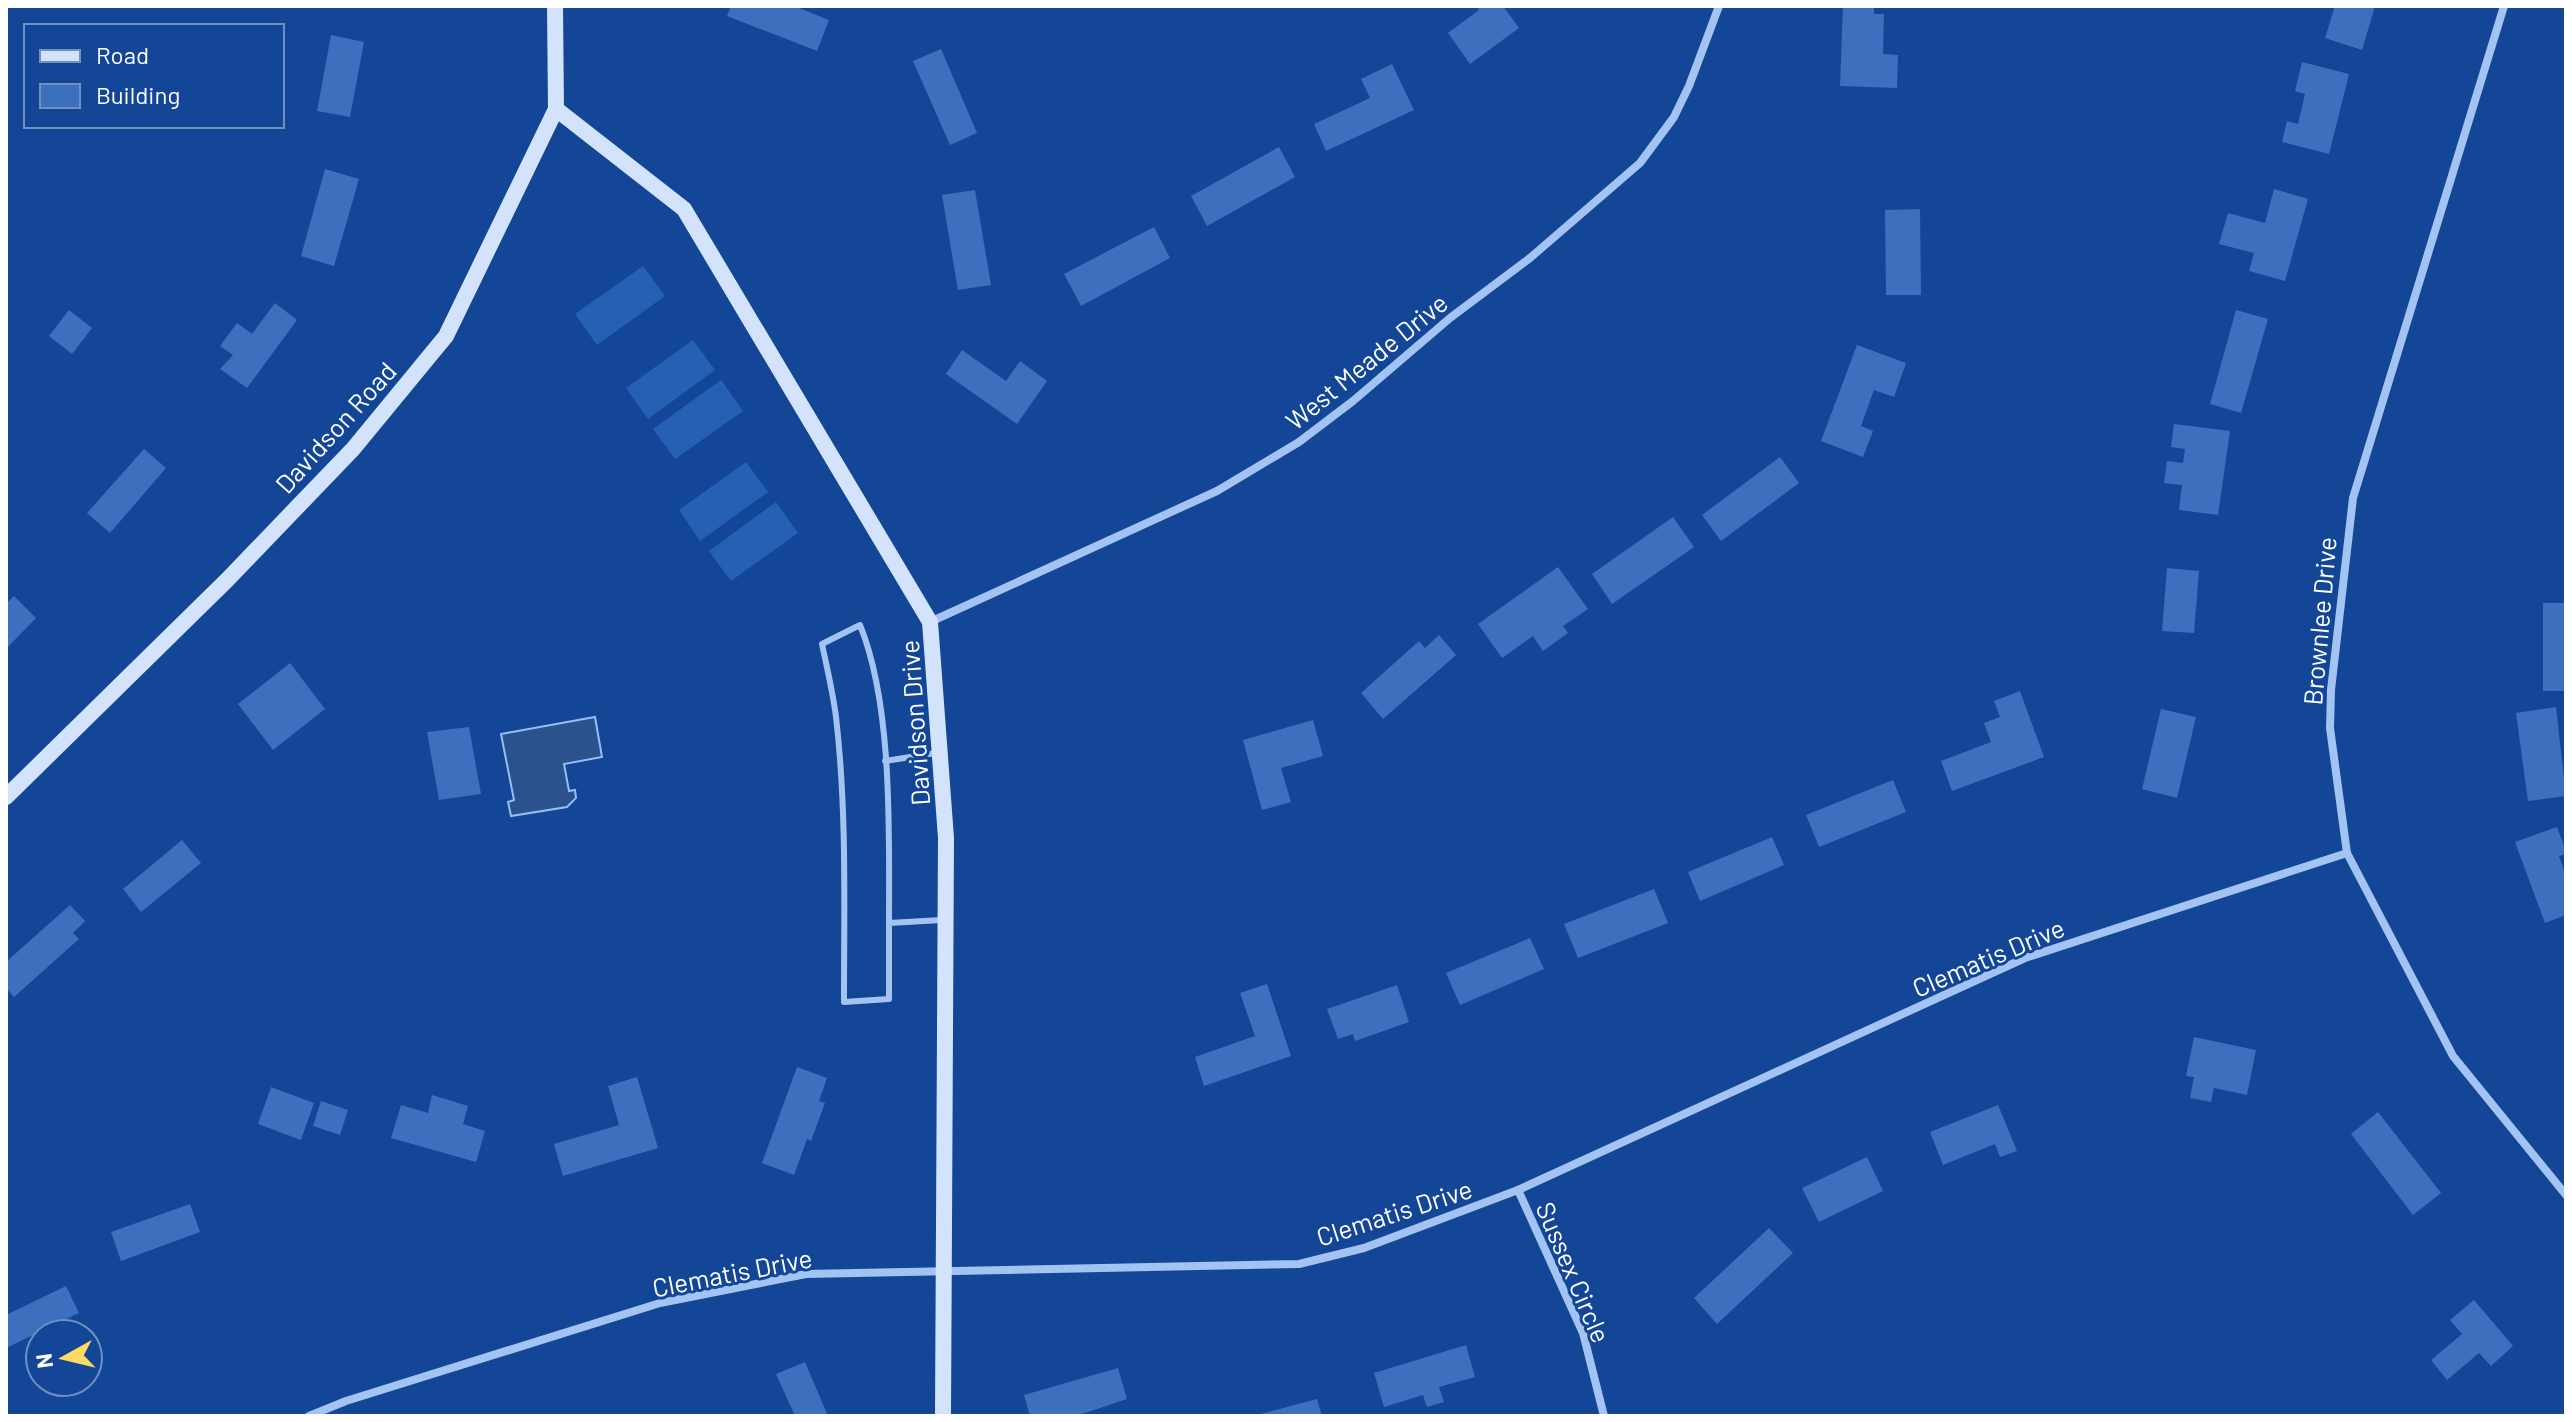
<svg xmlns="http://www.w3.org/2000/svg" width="2572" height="1422" viewBox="0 0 2572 1422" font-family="Barlow,sans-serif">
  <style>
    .pitch { fill: #2660b5 }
    .water { fill: #2c528e; stroke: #95bef6; stroke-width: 2 }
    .building { fill: #3c70be }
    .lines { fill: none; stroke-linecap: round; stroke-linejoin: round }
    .lane { stroke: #a3c4f3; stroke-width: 6 }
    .street { stroke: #a3c4f3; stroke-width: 8 }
    .secondary { stroke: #d3e3fc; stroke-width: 16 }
    .labels { text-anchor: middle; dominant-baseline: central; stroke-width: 6; stroke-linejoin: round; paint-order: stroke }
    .street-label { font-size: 26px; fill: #fff; stroke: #134696 }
  </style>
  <rect width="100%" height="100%" fill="#134696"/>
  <g class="pitch">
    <path d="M643,266L665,296L597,345L575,314Z"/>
    <path d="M693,340L715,370L648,419L626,388Z"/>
    <path d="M721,380L743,411L675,459L653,429Z"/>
    <path d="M746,462L768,492L700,541L679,510Z"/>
    <path d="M776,502L798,533L731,581L709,551Z"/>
  </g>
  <path class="water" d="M595,717L602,757L564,764L569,791L575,790L576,798L567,807L511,816L508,802L514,800L501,734Z"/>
  <g class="building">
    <path d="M731,6H794L829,20L817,51L727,16Z"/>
    <path d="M1476,6H1503L1519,28L1470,64L1448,33L1479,10Z"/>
    <path d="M1843,6H1874V14H1884L1883,54L1898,55L1897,88L1840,86Z"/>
    <path d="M2335,6H2375L2362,50L2325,38Z"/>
    <path d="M331,35L364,42L350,117L317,111Z"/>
    <path d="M941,49L977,133L950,145L913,61Z"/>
    <path d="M2302,62L2349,74L2329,154L2282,142L2287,121L2298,124L2305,94L2295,91Z"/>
    <path d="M1392,64L1414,110L1326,151L1314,124L1370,98L1361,79Z"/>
    <path d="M1279,147L1295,177L1207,226L1191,196Z"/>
    <path d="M325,169L359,179L334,266L301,256Z"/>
    <path d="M2274,189L2308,199L2285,281L2249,271L2254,253L2219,244L2228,213L2265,223Z"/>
    <path d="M975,190L991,285L958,290L942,195Z"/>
    <path d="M1920,209L1921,295H1886L1885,210Z"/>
    <path d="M1154,227L1170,258L1081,306L1064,274Z"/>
    <path d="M275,303L297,320L247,388L220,369L233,355L220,346L237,323L252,334Z"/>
    <path d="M69,310L92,328L72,354L49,336Z"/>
    <path d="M2236,310L2268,319L2241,413L2210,404Z"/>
    <path d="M1857,345L1906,363L1894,397L1874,390L1861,426L1873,431L1863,457L1821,441Z"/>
    <path d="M962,350L1006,381L1020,361L1047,381L1017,424L946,374Z"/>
    <path d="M2174,424L2230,431L2218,515L2179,510L2182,485L2164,483L2167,461L2183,463L2185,449L2171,447Z"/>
    <path d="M144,449L166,468L110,533L87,513Z"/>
    <path d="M1780,457L1799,483L1721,541L1702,515Z"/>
    <path d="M1673,517L1694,547L1612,604L1592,574Z"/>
    <path d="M1558,567L1588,609L1563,626L1568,633L1543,651L1533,636L1502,658L1478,624Z"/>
    <path d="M2167,568L2199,571L2194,633L2162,631Z"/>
    <path d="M14,596L36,618L6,649V604Z"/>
    <rect x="2543" y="603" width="23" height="88"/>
    <path d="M1439,635L1456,655L1383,719L1361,693L1419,641L1425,648Z"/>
    <path d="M290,663L325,709L273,750L238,704Z"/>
    <path d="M2020,691L2044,757L1952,791L1941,761L1991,742L1984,723L2000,717L1994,701Z"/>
    <path d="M2556,707L2566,796L2528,801L2516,713Z"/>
    <path d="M2161,709L2196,717L2177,798L2142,789Z"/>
    <path d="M1313,720L1323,756L1281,768L1291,802L1262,810L1243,740Z"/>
    <path d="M469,727L481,794L439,800L427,732Z"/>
    <path d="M1893,780L1906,812L1819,847L1806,815Z"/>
    <path d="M2557,827L2566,851V854L2559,856L2566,876V915L2545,923L2515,842Z"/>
    <path d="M1772,837L1784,865L1700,901L1688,872Z"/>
    <path d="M182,840L201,863L141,912L123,889Z"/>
    <path d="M1654,889L1668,923L1578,958L1564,924Z"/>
    <path d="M70,905L85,921L73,933L79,939L14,997L6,988V962Z"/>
    <path d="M1530,938L1544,969L1460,1005L1446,973Z"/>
    <path d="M1267,984L1291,1056L1204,1086L1195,1057L1255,1036L1240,993Z"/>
    <path d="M1397,985L1409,1022L1355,1041L1353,1034L1338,1039L1327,1009Z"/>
    <path d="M2194,1037L2256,1050L2247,1095L2214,1088L2211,1102L2190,1098L2194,1077L2186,1076Z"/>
    <path d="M797,1067L827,1078L819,1101L825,1103L811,1141L807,1139L794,1175L762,1163Z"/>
    <path d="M637,1077L658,1148L563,1176L554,1144L619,1125L608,1086Z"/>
    <path d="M271,1087L314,1103L301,1140L258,1124Z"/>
    <path d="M432,1095L468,1106L463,1124L485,1131L476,1162L391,1138L401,1105L428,1113Z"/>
    <path d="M321,1101L348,1110L340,1135L313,1126Z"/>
    <path d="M1998,1105L2017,1151L2000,1157L1995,1144L1943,1165L1930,1132Z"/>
    <path d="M2378,1112L2441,1193L2413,1215L2351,1134Z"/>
    <path d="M1867,1157L1883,1191L1819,1222L1802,1188Z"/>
    <path d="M190,1204L200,1232L121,1261L111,1232Z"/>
    <path d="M1769,1228L1793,1253L1717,1324L1694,1298Z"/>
    <path d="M66,1286L79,1313L6,1348V1315Z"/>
    <path d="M2474,1300L2513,1346L2491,1366L2479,1353L2447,1380L2431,1360L2462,1334L2450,1320Z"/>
    <path d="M1466,1345L1475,1377L1439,1387L1444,1402L1427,1407L1423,1395L1384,1407L1374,1373Z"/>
    <path d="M805,1362L828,1416H795L776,1374Z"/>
    <path d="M1118,1368L1127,1399L1076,1416H1030L1024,1395Z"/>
    <path d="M1317,1399L1322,1416H1257V1415Z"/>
  </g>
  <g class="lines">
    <g class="lane">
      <path d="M885,761L936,753"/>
      <path d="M889,923C889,834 893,706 860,625L822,644C827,668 833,693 836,717C847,811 844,907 844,1002L889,999V923L942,920"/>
    </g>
    <g class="street">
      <path d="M2504,6L2353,498L2331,690L2330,728L2347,853L2453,1056L2566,1195"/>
      <path d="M930,622L1217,491L1299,442L1353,401L1450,318L1530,258L1640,163L1674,117L1689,86L1719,6"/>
      <path d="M1518,1190L1583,1333L1604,1416"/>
      <path d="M309,1416L346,1401L660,1303L806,1274L1299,1264L1364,1248L1518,1190L2025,958L2347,853"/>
    </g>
    <g class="secondary">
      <path d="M556,109L684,209L930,622L946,838L943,1416"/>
      <path d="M6,797L227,580L353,449L446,336L556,109L555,6"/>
    </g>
  </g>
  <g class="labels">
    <g class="street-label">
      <text transform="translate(1366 361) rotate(-39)">West Meade Drive</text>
      <text transform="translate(335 427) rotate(-48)">Davidson Road</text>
      <text transform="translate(2319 621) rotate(-85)">Brownlee Drive</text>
      <text transform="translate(914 723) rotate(-94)">Davidson Drive</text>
      <text transform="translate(1988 957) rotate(-23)">Clematis Drive</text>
      <text transform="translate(1394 1212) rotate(-18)">Clematis Drive</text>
      <text transform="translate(732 1272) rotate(-11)">Clematis Drive</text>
      <text transform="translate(1574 1272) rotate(67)">Sussex Circle</text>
    </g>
  </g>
  <rect width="2572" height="1422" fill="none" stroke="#ffffff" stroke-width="16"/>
  <rect x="24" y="24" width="260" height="104" fill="#134696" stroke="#7190c0" stroke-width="2"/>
  <rect x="40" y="50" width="40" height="12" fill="#d3e3fc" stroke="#7190c0" stroke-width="2"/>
  <text x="96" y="64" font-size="24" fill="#ffffff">Road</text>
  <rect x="40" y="84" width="40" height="24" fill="#3c70be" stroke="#7190c0" stroke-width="2"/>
  <text x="96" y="104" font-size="24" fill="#ffffff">Building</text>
  <g transform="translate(64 1358) rotate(262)"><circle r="38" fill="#134696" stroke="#7190c0" stroke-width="2"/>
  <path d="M0-6L14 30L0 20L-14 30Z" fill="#ffd965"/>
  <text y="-12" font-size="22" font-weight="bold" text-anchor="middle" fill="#ffffff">N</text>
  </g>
</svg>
